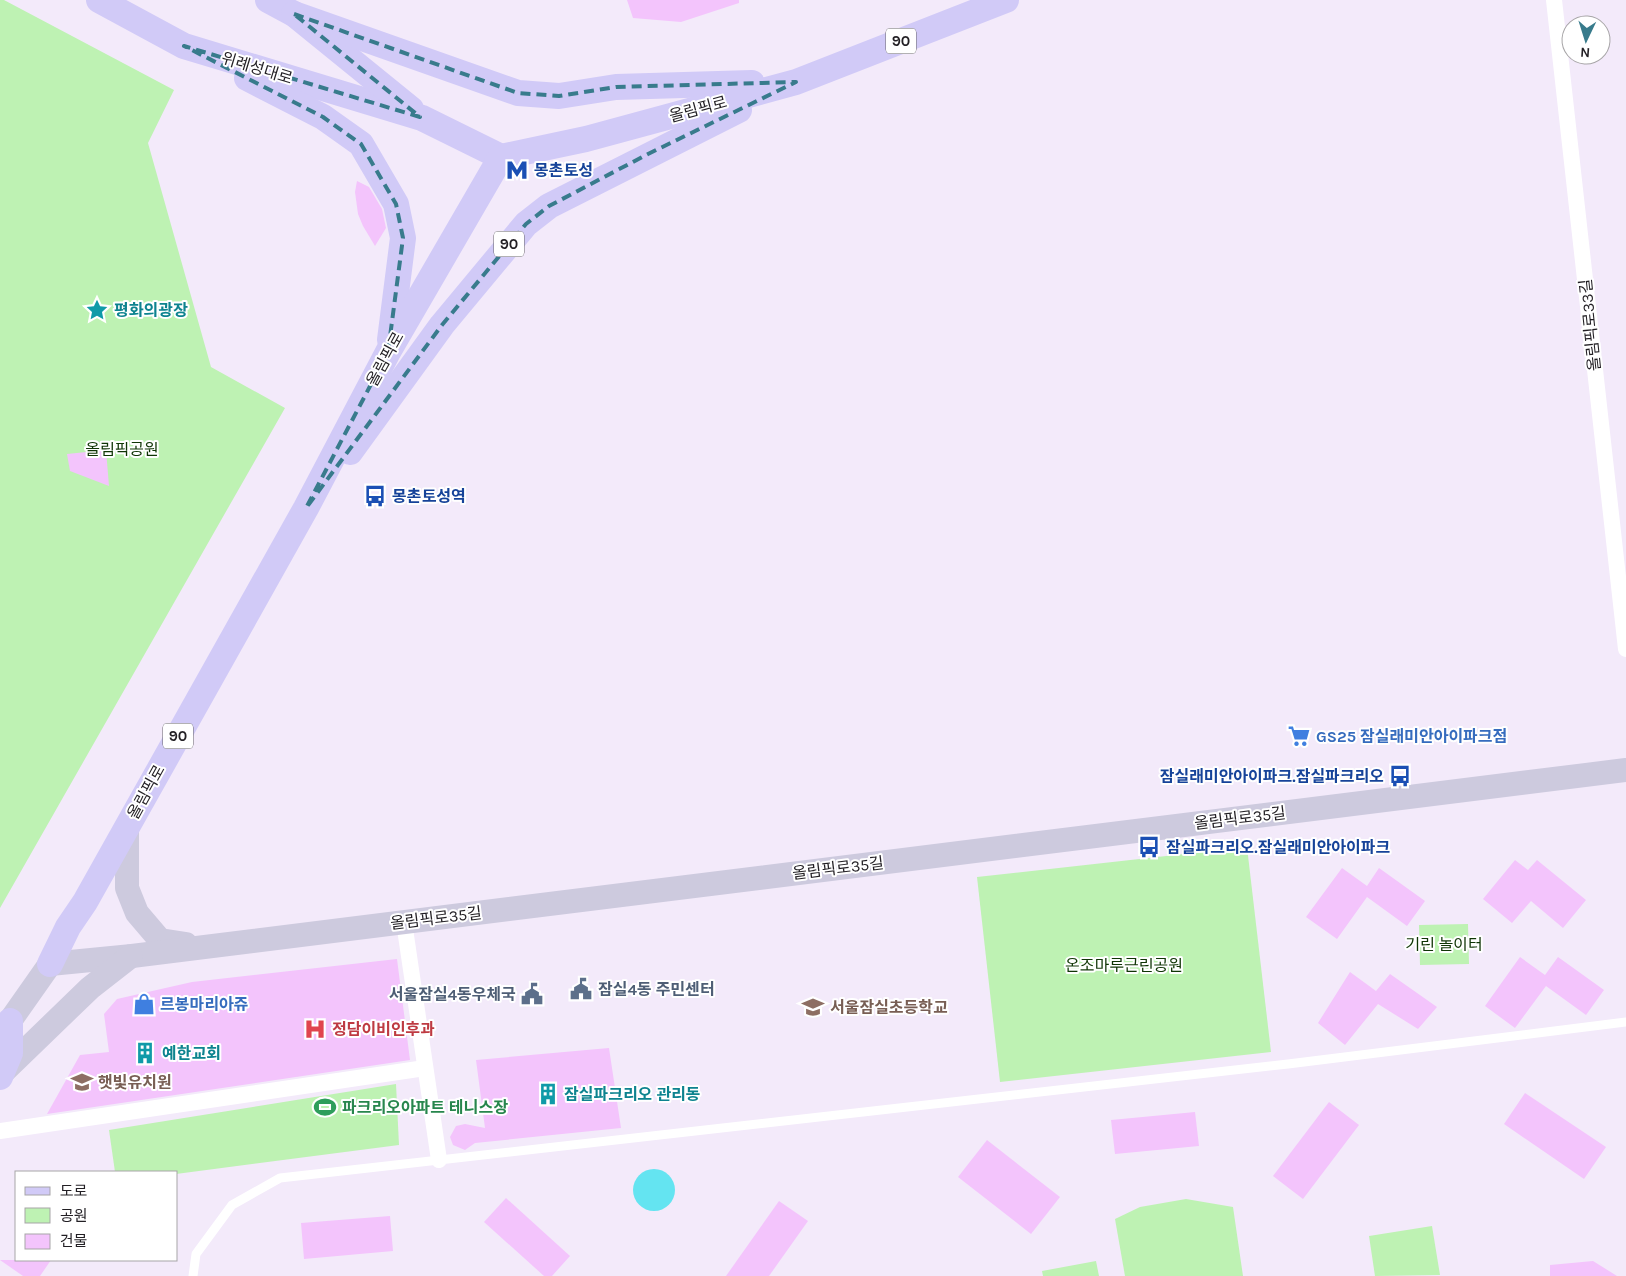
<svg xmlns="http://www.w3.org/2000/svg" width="1626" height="1276" viewBox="0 0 1626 1276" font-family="Karla,'Noto Sans KR',sans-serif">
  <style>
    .green { fill: #bef2b3 }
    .water { fill: #64e4f1 }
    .building { fill: #f3c4fc }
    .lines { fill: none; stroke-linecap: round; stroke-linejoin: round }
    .lane { stroke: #fff; stroke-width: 9 }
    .street { stroke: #fff; stroke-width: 16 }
    .secondary { stroke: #cdcade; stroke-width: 24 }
    .primary { stroke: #d1caf7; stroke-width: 26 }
    .marked { fill: none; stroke: #387b8c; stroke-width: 4; stroke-dasharray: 10 6; stroke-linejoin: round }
    .labels { text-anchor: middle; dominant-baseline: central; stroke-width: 4; stroke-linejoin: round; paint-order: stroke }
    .shield { fill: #fff; stroke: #646266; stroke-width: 1 }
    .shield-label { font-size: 15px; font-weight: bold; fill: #221f24 }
    .street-label { font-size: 16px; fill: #221f24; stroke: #fff }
    .transit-label { font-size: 16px; font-weight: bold; fill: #164399; stroke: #fff; text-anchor: start }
    .culture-label { font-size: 16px; font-weight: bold; fill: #0d838f; stroke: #fff; text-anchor: start }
    .park-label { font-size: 16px; fill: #0f3505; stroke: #fff }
    .shop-label { font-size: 16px; font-weight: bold; fill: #366cbe; stroke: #fff; text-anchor: start }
    .service-label { font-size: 16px; font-weight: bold; fill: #4e5e75; stroke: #fff; text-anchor: start }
    .education-label { font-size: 16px; font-weight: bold; fill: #785e54; stroke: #fff; text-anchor: start }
    .health-label { font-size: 16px; font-weight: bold; fill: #be3a42; stroke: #fff; text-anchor: start }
    .leisure-label { font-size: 16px; font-weight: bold; fill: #27864d; stroke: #fff; text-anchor: start }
  </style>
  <rect width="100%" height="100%" fill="#f3eafa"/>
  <g class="green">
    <path d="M0,0H4L174,90L148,143L211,367L285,408L0,908Z"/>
    <path d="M1247,847L1271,1052L1000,1082L977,877Z"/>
    <path d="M1468,924L1469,964L1420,965L1419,925Z"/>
    <path d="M396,1084L399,1145L176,1174L115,1172L109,1130Z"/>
    <path d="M1186,1199L1233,1207L1243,1276H1125L1115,1219L1140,1207Z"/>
    <path d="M1432,1226L1440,1275L1375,1276L1369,1236Z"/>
    <path d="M1096,1261L1099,1276H1043L1042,1271Z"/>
  </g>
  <circle class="water" cx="654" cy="1190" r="21"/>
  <g class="building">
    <path d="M627,0H739V3L681,22L633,18Z"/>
    <path d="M357,181L369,187L382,209L386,228L375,246L363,226L358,214L355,192Z"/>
    <path d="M106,450L109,486L70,471L67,454Z"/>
    <path d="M1515,860L1528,870L1537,860L1586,900L1563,928L1531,901L1512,923L1483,899Z"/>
    <path d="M1342,868L1367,886L1379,868L1425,901L1407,926L1367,897L1337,939L1306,917Z"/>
    <path d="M1520,957L1545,975L1558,957L1604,990L1586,1015L1546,986L1515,1028L1485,1006Z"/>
    <path d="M397,959L410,1060L47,1114L80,1055L109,1052L104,1014L117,999L192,982Z"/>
    <path d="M1350,972L1376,991L1390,974L1437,1007L1418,1029L1378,1004L1345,1045L1318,1023Z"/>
    <path d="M609,1048L621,1128L475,1143L465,1150L453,1145L450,1137L456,1126L465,1124L485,1128L476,1060Z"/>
    <path d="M1525,1093L1606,1147L1584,1179L1504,1124Z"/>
    <path d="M1329,1102L1359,1125L1303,1199L1273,1176Z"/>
    <path d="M1195,1112L1199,1146L1115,1154L1111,1120Z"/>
    <path d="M987,1140L1060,1197L1031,1234L958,1177Z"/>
    <path d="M506,1198L570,1256L552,1276H544L484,1222Z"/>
    <path d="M779,1201L808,1221L769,1276H726Z"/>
    <path d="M390,1216L393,1251L304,1259L301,1223Z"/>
    <path d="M0,1260H51L40,1276H23Z"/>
    <path d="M1593,1261L1617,1276H1550V1265Z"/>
  </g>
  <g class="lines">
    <path class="lane" d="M193,1276L196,1254L232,1205L280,1178L1288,1064L1626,1022"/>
    <g class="street">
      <path d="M1554,0L1626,649"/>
      <path d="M404,922L439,1160"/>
      <path d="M0,1131L425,1068"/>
    </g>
    <g class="secondary">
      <path d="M127,827V888L137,913L160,940L186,944"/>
      <path d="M10,1021L50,964L132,956L1626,770"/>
      <path d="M3,1072L90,988L131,956"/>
    </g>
    <g class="primary">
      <path d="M99,0L184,46L422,118L501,157"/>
      <path d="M268,0L294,14L411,109"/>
      <path d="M294,14L518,93L559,96L616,87L752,83"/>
      <path d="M247,78L323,117L361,144L396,204L403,238L390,340"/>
      <path d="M350,452L442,325L526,224L549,206L739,110"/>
      <path d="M50,964L68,927L85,902L306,508L388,352L501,157L586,139L796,82L1006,0"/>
      <path d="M0,1077L10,1053V1021"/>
    </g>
  </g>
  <path class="marked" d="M294,14L518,93L559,96L616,87L796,82L648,154L549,206L526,224L442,325L306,508L388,352L403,238L396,204L361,144L323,117L184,46L420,117Z"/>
  <defs>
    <g id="metro-bare" transform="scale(1.725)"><path d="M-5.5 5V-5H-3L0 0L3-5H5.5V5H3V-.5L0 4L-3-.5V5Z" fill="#1a4fb4" stroke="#fff" stroke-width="2.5" paint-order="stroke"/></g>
    <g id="sight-bare" transform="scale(1.725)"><path d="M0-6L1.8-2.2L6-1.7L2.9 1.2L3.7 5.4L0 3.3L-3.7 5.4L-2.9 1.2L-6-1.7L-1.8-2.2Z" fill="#0f9aa8" stroke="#fff" stroke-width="2.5" paint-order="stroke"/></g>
    <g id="bus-bare" transform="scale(1.725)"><path d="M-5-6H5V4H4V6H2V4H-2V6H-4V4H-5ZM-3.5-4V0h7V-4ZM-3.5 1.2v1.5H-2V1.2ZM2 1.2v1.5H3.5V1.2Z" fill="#1a4fb4" stroke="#fff" stroke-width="2.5" paint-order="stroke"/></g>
    <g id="supermarket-bare" transform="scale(1.725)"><path d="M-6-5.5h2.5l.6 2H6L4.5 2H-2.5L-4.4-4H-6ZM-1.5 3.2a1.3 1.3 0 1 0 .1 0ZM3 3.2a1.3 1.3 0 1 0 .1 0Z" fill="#3f7fe0" stroke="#fff" stroke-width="2.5" paint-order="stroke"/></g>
    <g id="civic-bare" transform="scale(1.725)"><path d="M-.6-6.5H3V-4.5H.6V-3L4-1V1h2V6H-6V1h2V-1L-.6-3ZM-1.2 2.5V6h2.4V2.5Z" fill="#5c6f8a" stroke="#fff" stroke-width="2.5" paint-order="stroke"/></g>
    <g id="shop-bare" transform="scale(1.725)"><path d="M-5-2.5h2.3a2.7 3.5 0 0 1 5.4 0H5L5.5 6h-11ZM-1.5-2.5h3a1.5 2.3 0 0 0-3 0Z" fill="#3f7fe0" stroke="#fff" stroke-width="2.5" paint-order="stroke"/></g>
    <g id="school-bare" transform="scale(1.725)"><path d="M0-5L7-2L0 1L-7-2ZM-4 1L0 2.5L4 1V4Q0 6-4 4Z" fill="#8d6e63" stroke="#fff" stroke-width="2.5" paint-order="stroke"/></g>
    <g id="hospital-bare" transform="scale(1.725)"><path d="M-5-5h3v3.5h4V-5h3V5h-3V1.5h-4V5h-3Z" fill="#e0444e" stroke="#fff" stroke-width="2.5" paint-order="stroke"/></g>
    <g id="building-bare" transform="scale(1.725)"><path d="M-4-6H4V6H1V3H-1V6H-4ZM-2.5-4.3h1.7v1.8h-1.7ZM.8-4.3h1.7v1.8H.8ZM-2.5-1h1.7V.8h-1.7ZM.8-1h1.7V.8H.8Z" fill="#0f9aa8" stroke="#fff" stroke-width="2.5" paint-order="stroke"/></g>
    <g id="stadium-bare" transform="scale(1.725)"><path d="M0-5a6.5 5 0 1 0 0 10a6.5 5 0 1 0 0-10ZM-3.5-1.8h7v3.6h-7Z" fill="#2e9e5b" stroke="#fff" stroke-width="2.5" paint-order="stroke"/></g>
  </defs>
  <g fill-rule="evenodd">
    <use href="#metro-bare" x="517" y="170"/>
    <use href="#sight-bare" x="97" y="310"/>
    <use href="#bus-bare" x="375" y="496"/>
    <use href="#supermarket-bare" x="1299" y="736"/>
    <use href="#bus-bare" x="1400" y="776"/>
    <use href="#bus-bare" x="1149" y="847"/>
    <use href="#civic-bare" x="581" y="989"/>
    <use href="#civic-bare" x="532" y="994"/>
    <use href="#shop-bare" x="144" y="1004"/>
    <use href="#school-bare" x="813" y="1007"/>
    <use href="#hospital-bare" x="315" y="1029"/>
    <use href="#building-bare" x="145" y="1053"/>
    <use href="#school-bare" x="82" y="1082"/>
    <use href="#building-bare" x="548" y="1094"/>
    <use href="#stadium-bare" x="325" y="1107"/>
  </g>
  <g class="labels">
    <g class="shield">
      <rect x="886" y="28.5" width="30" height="25" rx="4"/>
      <rect x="494" y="231.5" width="30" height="25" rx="4"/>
      <rect x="163" y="723.5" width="30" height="25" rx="4"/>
    </g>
    <g class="shield-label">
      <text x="901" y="41">90</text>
      <text x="509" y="244">90</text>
      <text x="178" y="736">90</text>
    </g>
    <g class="street-label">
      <text transform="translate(257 68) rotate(17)">위례성대로</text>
      <text transform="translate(698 109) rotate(-15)">올림픽로</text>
      <text transform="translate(1590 325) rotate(-96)">올림픽로33길</text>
      <text transform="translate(385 359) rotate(-61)">올림픽로</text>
      <text transform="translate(146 792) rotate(-61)">올림픽로</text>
      <text transform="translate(1240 818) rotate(-7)">올림픽로35길</text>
      <text transform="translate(838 868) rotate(-7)">올림픽로35길</text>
      <text transform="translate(436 918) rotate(-7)">올림픽로35길</text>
    </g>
    <g class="transit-label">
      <text x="534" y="170">몽촌토성</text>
      <text x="392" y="496">몽촌토성역</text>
      <text x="1384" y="776" text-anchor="end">잠실래미안아이파크.잠실파크리오</text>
      <text x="1166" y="847">잠실파크리오.잠실래미안아이파크</text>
    </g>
    <g class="culture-label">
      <text x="114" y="310">평화의광장</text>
      <text x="162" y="1053">예한교회</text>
      <text x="564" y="1094">잠실파크리오 관리동</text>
    </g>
    <g class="park-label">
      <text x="122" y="449">올림픽공원</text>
      <text x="1444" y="944">기린 놀이터</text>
      <text x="1124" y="965">온조마루근린공원</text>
    </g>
    <g class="shop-label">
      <text x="1316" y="736">GS25 잠실래미안아이파크점</text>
      <text x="160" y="1004">르봉마리아쥬</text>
    </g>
    <g class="service-label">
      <text x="598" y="989">잠실4동 주민센터</text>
      <text x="516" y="994" text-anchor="end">서울잠실4동우체국</text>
    </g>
    <g class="education-label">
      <text x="830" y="1007">서울잠실초등학교</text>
      <text x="98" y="1082">햇빛유치원</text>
    </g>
    <g class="health-label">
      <text x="332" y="1029">정담이비인후과</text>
    </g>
    <g class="leisure-label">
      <text x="342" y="1107">파크리오아파트 테니스장</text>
    </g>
  </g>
  <rect x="15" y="1171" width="162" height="90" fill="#ffffff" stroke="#a7a5a7"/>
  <rect x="25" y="1187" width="25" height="8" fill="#d1caf7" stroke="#a7a5a7"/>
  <text x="60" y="1196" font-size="15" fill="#221f24">도로</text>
  <rect x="25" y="1208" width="25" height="15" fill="#bef2b3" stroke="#a7a5a7"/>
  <text x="60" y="1221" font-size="15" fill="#221f24">공원</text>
  <rect x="25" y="1234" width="25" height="15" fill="#f3c4fc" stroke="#a7a5a7"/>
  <text x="60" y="1246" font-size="15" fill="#221f24">건물</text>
  <g transform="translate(1586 40) rotate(184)"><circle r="24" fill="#ffffff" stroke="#a7a5a7"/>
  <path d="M0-4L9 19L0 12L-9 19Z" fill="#387b8c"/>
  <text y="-8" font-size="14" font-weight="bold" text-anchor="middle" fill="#221f24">N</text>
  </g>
</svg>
